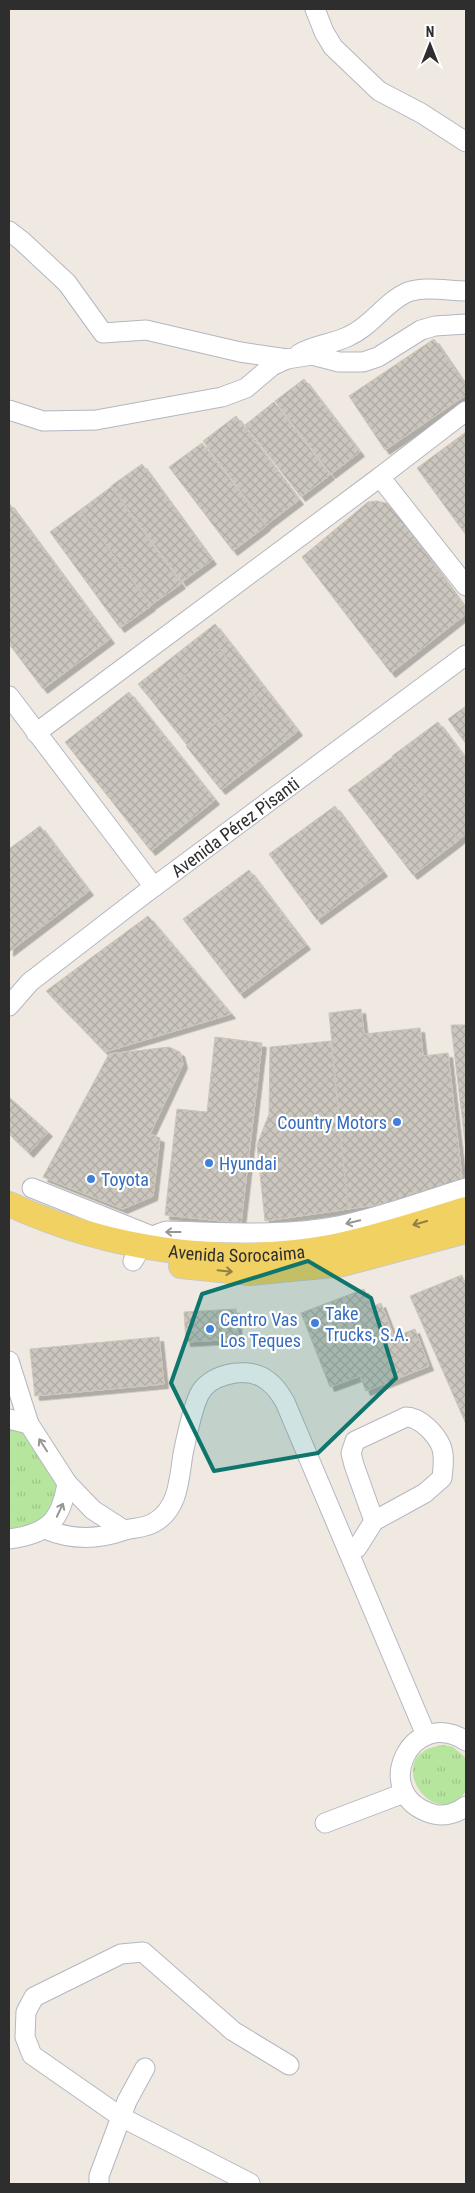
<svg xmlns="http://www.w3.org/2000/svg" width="475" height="2193" viewBox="0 0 475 2193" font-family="'Roboto Condensed',sans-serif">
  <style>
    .grass { fill: url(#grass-tufts) }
    .building { fill: url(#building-cross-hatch); stroke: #cbc5ba; filter: url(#shadow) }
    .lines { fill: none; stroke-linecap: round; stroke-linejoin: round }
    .minor-casing { stroke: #b4b7c1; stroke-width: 21 }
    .major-casing { stroke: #c9c9c9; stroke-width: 26 }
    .minor { stroke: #fff; stroke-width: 19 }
    .major { stroke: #f2d163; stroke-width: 24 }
    .oneway { stroke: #969696 }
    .oneway2 { stroke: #908048 }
    .marked { fill: #0f766e; fill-opacity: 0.2; stroke: #0f766e; stroke-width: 4; stroke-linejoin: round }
    .shop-dot { fill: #3f7fe0; stroke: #fff; stroke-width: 2 }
    .labels { text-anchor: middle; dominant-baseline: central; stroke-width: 4.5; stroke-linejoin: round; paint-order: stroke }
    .street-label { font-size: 18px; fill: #2e2e2e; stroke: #fff }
    .shop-label { font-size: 18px; fill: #366cbe; stroke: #fff; text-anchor: start }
  </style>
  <defs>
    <pattern id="grass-tufts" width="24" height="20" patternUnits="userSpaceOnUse" patternTransform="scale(1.25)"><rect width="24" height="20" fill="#b6e59e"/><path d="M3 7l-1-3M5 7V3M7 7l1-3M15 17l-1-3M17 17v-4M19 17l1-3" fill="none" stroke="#9dc588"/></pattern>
    <pattern id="building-cross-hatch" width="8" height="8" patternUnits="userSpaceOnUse" patternTransform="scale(1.25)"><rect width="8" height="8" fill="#cbc7bf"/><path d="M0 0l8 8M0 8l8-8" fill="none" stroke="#afaba4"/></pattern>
    <filter id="shadow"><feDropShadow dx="4.5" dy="4.5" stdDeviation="0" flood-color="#0004"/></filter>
  </defs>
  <rect width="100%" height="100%" fill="#efe9e1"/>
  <g class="grass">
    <path d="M9,1428L19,1429L54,1473L60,1490L46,1525L9,1532Z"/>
    <path d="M444,1745L453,1747L466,1758V1791C434,1837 377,1752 444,1745Z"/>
  </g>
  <g class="building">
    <path d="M434,339L466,386V395L385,450L349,396Z"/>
    <path d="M304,379L360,452L331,474L275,401Z"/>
    <path d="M274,402L330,475L301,497L245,425Z"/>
    <path d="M236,416L299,500L266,525L203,441Z"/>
    <path d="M466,432V535L417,468Z"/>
    <path d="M202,443L266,526L233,551L169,467Z"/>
    <path d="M142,464L212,560L182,582L111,486Z"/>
    <path d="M111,487L181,584L151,605L80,510Z"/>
    <path d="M377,501L390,504L466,609V614L391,673L302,557L368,502Z"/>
    <path d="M9,503L110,639L43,689L9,644Z"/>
    <path d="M80,510L151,606L120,628L50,532Z"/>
    <path d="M215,624L298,731L288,739L220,649L152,701L138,684Z"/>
    <path d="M220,649L254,694L187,745L152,701Z"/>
    <path d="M129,692L215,800L151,851L65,742Z"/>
    <path d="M254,694L288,739L221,790L186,746Z"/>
    <path d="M466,706V744L448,719Z"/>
    <path d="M438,722L466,759V834L457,841L392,756Z"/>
    <path d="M394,756L459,840L413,875L348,790Z"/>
    <path d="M335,806L383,872L317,920L269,854Z"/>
    <path d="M40,826L89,891L9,952V849Z"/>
    <path d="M249,870L306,945L240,994L183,919Z"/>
    <path d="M148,916L231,1014L105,1052L46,991Z"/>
    <path d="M361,1009L364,1034L420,1028L423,1056L448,1053L463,1187L410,1193L411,1200L348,1209L329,1013Z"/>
    <path d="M451,1025H466V1150Z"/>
    <path d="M215,1037L262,1043L241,1223L165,1215L177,1109L207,1112Z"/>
    <path d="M331,1041L348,1209L265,1221L257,1145L269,1114L270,1047Z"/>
    <path d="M169,1047L180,1052L183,1064L150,1134L160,1138L153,1196L123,1209L43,1177L109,1054Z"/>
    <path d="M9,1097L48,1132L29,1153L9,1134Z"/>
    <path d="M462,1275L466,1286V1424L410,1296Z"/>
    <path d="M364,1289L372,1307L381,1303L394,1337L415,1329L429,1366L366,1391L360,1376L330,1387L301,1313Z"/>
    <path d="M236,1309L238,1339L186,1342L184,1312Z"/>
    <path d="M159,1337L164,1384L35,1396L30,1349Z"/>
  </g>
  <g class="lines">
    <g class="minor-casing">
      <g id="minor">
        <path d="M315,9L324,32L333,47L379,91L421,113L466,142"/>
        <path d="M9,231L22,241L67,283L103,333L146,330L240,352L287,359"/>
        <path d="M299,354C316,344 334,344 349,336C372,326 386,301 408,292C426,286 448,291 466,291"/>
        <path d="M9,410L43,421L96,420L189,403L222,397L246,388L272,366L287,359L312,355L339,362H363L378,357L421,330L435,326L466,324"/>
        <path d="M380,477L466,411"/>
        <path d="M9,696L154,887"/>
        <path d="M36,733L380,477L466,586"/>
        <path id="s1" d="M9,1006L30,982L143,895L466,655"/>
        <path d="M32,1188L152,1236"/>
        <path d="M133,1261C143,1244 146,1237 166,1231C223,1232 282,1237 338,1226C382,1217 424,1201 466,1188"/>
        <path d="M9,1361L29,1424"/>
        <path d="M9,1419L29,1424L67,1483L93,1510L124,1530"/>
        <path d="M45,1529C71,1540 96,1540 122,1531C133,1527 145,1529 155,1522C179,1508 179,1478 183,1454C187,1435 191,1413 199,1395C208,1375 243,1367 262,1377C273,1383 279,1392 285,1402L426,1735"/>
        <path d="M9,1539C47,1534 61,1522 67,1483"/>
        <path d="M348,1551L357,1548L374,1521L425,1493L442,1478C443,1468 445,1456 441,1446C436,1434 420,1417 406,1417L355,1441L351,1453L354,1465L374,1521"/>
        <path d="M466,1741C411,1705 368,1795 433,1814C444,1817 458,1813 466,1806"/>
        <path d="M325,1823L404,1793"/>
        <path d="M250,2183L121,2117L32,2055L25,2037L26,2012L34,1997L121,1954L143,1952L233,2031L289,2065"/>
        <path d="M99,2184V2176L127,2101L145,2068"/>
      </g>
    </g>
    <g class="major-casing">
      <g id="major">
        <path id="s2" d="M9,1204C109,1250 225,1267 335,1246C379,1237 423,1222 466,1209"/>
        <path d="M181,1266L250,1273L343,1264L466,1231"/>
      </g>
    </g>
    <use href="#minor" class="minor"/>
    <use href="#major" class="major"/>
  </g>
  <defs><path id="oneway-shaft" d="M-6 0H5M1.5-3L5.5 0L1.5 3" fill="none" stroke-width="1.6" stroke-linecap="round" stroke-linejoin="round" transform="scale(1.25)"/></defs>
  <g class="oneway">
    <use href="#oneway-shaft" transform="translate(353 1222) rotate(166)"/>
    <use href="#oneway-shaft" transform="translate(173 1232) rotate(180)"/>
    <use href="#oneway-shaft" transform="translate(43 1445) rotate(-123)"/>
    <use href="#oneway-shaft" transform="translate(60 1510) rotate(-65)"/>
  </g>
  <g class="oneway2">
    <use href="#oneway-shaft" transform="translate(420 1223) rotate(164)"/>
    <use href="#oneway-shaft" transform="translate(225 1271) rotate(6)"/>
  </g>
  <path class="marked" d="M308,1261L371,1298L396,1378L318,1453L214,1471L171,1383L202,1294Z"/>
  <g class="shop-dot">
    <circle cx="397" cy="1122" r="5"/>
    <circle cx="209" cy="1163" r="5"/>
    <circle cx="91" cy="1179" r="5"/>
    <circle cx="315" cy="1323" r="5"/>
    <circle cx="210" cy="1329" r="5"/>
  </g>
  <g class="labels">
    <g class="street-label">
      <text stroke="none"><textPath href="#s1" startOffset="289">Avenida Pérez Pisanti</textPath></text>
      <text stroke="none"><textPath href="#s2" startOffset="235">Avenida Sorocaima</textPath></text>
    </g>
    <g class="shop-label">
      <text x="387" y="1122" text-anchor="end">Country Motors</text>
      <text x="219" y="1163">Hyundai</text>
      <text x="101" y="1179">Toyota</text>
      <text x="325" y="1313">Take<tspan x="325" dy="21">Trucks, S.A.</tspan></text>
      <text x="220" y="1319">Centro Vas<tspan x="220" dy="21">Los Teques</tspan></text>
    </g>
  </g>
  <rect width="475" height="2193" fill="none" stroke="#2e2e2e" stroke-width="20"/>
  <g transform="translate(430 45)" stroke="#ffffff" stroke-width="4" paint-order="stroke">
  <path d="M0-4L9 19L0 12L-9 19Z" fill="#2e2e2e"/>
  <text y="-8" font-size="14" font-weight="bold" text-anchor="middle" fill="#2e2e2e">N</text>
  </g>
</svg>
